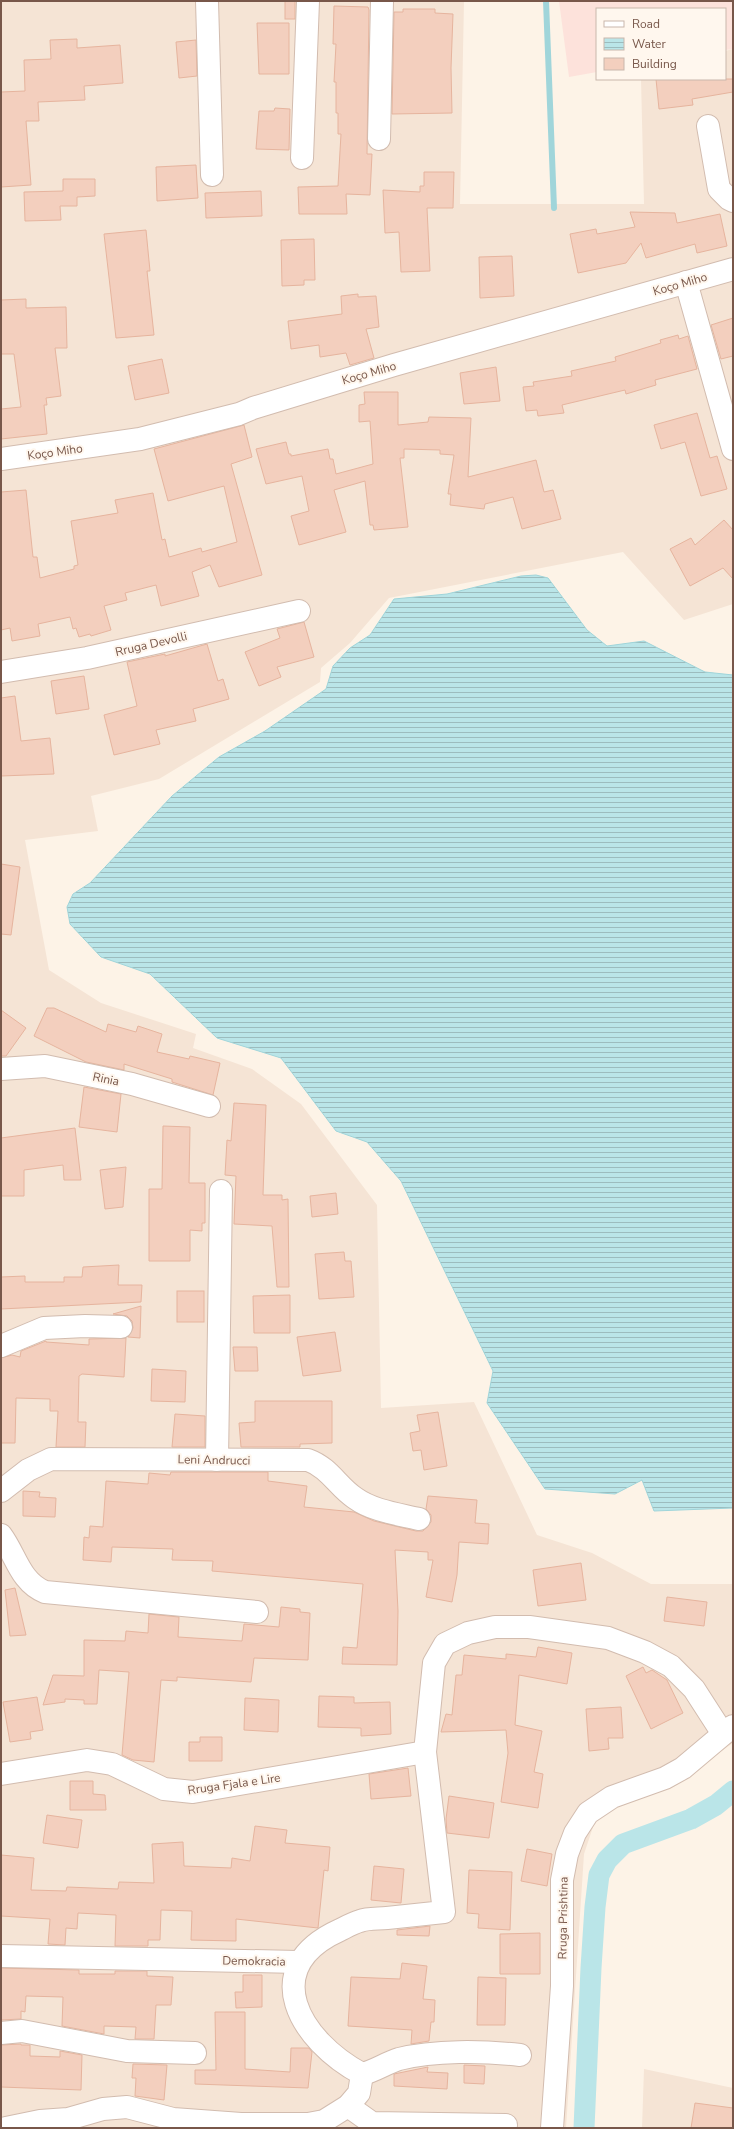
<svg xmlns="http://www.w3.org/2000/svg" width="734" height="2129" viewBox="0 0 734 2129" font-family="'Nunito Sans',sans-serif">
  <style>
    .residential { fill: #f5e4d5 }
    .commercial { fill: #fde2db }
    .water { fill: url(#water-rules); stroke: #a0d5da }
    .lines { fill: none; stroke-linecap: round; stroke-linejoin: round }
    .stream { stroke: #a0d5da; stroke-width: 6 }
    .canal { stroke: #bae5e8; stroke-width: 21 }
    .building { fill: #f3cfbe; stroke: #e6b49e }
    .minor-casing { stroke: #d2bcaf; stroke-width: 24 }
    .tertiary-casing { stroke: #d2bcaf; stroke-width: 24 }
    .minor { stroke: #fff; stroke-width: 22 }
    .tertiary { stroke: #fff; stroke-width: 22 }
    .labels { text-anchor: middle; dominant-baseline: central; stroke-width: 4; stroke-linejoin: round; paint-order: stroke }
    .street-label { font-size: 12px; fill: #78574a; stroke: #fff7ee }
  </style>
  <defs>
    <pattern id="water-rules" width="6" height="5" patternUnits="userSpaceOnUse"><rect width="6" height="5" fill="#bae5e8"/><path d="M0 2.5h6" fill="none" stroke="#9cbcbe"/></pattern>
  </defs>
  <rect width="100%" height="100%" fill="#fdf3e7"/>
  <g class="residential">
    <path d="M1,1H464L460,204H644L641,79H725V51L733,49V604L684,620L623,552L389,598L350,643L321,668L320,682L159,779L91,796L98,831L25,840L49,970L101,1003L196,1034L193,1048L252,1069L301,1104L377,1205L381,1408L474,1402L537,1535L592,1553L651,1584H733V1743L679,1780L604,1794L584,1854L566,2128H1Z"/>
    <path d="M644,2069L733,2088V2128H642Z"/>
  </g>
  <path class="commercial" d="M559,1H733V49L725,50V9H597V72L569,77Z"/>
  <path class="water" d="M536,575L548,578L587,630L607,646L644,641L705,672L733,675V1508L654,1511L642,1480L615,1494L545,1489L487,1403L493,1371L401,1181L367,1142L336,1131L281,1058L217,1038L150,974L101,957L70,924L67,907L73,894L90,883L172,796L219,757L265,731L326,689L333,666L350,648L370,635L394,599L447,594L521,576Z"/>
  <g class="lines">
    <path class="stream" d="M546,1L554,208"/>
    <path class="canal" d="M584,2128L591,1968L595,1907L599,1875L607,1860L623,1844L691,1819L716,1805L733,1791"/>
  </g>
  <g class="building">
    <rect x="285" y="1" width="10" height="18"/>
    <path d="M334,6L368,7L369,10L367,154H372L370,195L346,194L347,214H299L298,187L338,186L341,134H338V113H336V82H334L336,44H333Z"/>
    <path d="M403,9H435V13L453,14L451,68L452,113L392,114L394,12H403Z"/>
    <path d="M257,23H289V74H259Z"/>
    <path d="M77,39V48L120,45L123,83L84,86L85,100L38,102L39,121H26L31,185L1,187V92L25,91L24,60L51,59L50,40Z"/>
    <path d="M196,40L197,76L179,78L176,42Z"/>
    <path d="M656,79H733V92L692,99L693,105L659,109Z"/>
    <path d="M275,108L290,109L289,150L256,149L259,111H274Z"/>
    <path d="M196,165L198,198L157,201L156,167Z"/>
    <path d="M424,172H454L453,208H427L430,271L401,272L399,232L385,233L383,190L420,192V186H424Z"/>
    <path d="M63,179H95V196L77,197V206H60L61,220L25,221L24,192L63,191Z"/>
    <path d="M261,191L262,216L206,218L205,193Z"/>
    <path d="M630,212L675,213L677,223L720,214L727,246L697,253L695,244L646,258L641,243L626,263L578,273L570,234L596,229L597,234L635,227Z"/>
    <path d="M146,230L150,271H147L154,335L116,338L104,234Z"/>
    <path d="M314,239L315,280H304V285L282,286L281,240Z"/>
    <path d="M512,256L514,296L480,298L479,257Z"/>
    <path d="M358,294V297L376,296L379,327L366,329L374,358L350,365L346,353L320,357L319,345L291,349L288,321L342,314L341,296Z"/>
    <path d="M26,299V308L66,307L67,348H55L61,396L46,398L47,405H44L47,434L1,439V409L21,407L14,354H1V300Z"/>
    <path d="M733,318V356L721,359L711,325Z"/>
    <path d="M678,335L679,339L688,336L697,369L655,380L656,385L626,394L625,390L562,405L564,413L538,416L537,410L526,411L523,387L534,386L533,382L572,376L571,371L616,361L615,357L661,343L660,340Z"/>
    <path d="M162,359L169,393L135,400L128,366Z"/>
    <path d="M496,367L500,401L464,404L460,373Z"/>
    <path d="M364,392H398V425L428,422L429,417L471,418L468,477L536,460L544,492L553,490L561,519L522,529L513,497L485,504L484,509L450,505L451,494H448L454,455L440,454V450L404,449V458H400L408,527L374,530L373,525H370L365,481L334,490L346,532L299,545L291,516L309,511L302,476L266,484L256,449L286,442L289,454H291V456L328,449L330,459H333L336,474L373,464L370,421L359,422V405L365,404Z"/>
    <path d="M697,413L710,458L717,456L727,489L701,496L685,442L661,449L654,425Z"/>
    <path d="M244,425L252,457L231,464L262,575L219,587L210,565L192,572L199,596L161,606L156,585L125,593L127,600L104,606L111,630L91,636L90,634L79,637L76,628L73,629L70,617L38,624L40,636L12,641L10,628L1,630V492L26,490L33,557H37L40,578L74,569V566L78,565L71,521L118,513L115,500L153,493L162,540L165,539L169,557L201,548L202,552L237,542L224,486L168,501L154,449Z"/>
    <path d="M724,520L733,530V579L723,568L690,586L670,549L691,538L695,545Z"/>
    <path d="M304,622L314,657L277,667L281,677L259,686L245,652L280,638L277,629Z"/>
    <path d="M207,644L218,681L223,679L229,699L193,709L196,721L156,730L160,744L114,755L104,715L137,706L127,662L165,654V656Z"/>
    <path d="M84,676L89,709L56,714L51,681Z"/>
    <path d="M15,696L21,741L50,738L54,774L1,776V698Z"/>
    <path d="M1,864L20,867L11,935L1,934Z"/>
    <path d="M47,1008H54L106,1032L108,1024L136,1032L138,1026L162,1034L157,1052L189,1059L190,1056L220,1063L213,1095L172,1082V1079L124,1064V1070L86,1062L34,1036Z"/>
    <path d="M1,1010L26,1028L6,1056H1Z"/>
    <path d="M84,1087L121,1094L117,1132L79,1127Z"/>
    <path d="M234,1103L266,1105L263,1195H282V1200L288,1199L289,1287H277L272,1226L234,1224L236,1176L225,1175L227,1140L231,1141Z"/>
    <path d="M163,1126L190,1127L189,1183H205V1223H202V1231L190,1230V1261H149V1189H162Z"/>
    <path d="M75,1128L81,1180H64L63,1165L24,1170V1196H1V1138Z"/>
    <path d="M126,1167L123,1207L105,1209L100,1170Z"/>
    <path d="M336,1193L338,1214L312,1217L310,1196Z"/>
    <path d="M344,1252L345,1261H351L354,1297L319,1299L315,1254Z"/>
    <path d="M119,1265L118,1285H142L141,1302L1,1309V1277L25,1276V1282H64V1277H82L83,1267Z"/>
    <rect x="177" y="1291" width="27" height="31"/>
    <path d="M290,1295V1333H254L253,1296Z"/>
    <path d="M141,1306L140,1338L128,1337L133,1328L132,1321L127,1316L113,1314Z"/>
    <path d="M335,1332L341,1371L303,1376L297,1337Z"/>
    <path d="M126,1338L124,1377L82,1374L79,1376L78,1422H86L85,1447H56L58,1411H50V1399L16,1398L15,1443H1V1358L12,1355L20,1357L21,1351L46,1341V1342L89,1345V1339Z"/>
    <path d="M233,1347H257L258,1371H235Z"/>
    <path d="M152,1369L186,1371L185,1402L151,1401Z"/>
    <path d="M255,1401H332V1443L300,1444V1447H241L239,1423L255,1422Z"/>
    <path d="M438,1412L447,1466L424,1470L421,1450L413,1451L410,1433L420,1431L417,1415Z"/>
    <path d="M175,1414L205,1416V1447H172Z"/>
    <path d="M171,1472H268V1481L307,1486L304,1507L354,1512L374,1521L416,1531H423L431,1522V1515L426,1509L428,1496L477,1500L475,1523L489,1524L488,1544L459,1542L457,1575L452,1602L426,1597L433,1560H428V1552L395,1550L398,1611L397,1665L342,1664L343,1647L357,1648L363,1584L212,1571L213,1561L172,1560L173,1549L112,1547L111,1562L83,1560L84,1537L89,1538L90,1526L103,1527L106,1481L148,1484L149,1473L170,1475Z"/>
    <path d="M23,1491L40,1492L39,1497L56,1498L55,1517L23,1516Z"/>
    <path d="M581,1563L586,1600L538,1606L533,1570Z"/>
    <path d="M15,1588L26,1635L10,1636L5,1590Z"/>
    <path d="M667,1597L707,1602L704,1626L664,1621Z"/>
    <path d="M281,1607L300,1609V1612L310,1613L308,1660L254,1658L251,1682L177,1677V1681L161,1680L154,1762L133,1760L122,1755L129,1672L99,1670L97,1704H84V1700L65,1699V1702L43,1705L53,1675L84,1676V1640L125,1641L126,1631L148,1633L149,1614L179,1617L178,1637L242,1641L244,1624L279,1627Z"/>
    <path d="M538,1647L572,1653L567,1684L519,1675L515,1725L542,1731L534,1772L543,1774L538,1808L501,1802L508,1753L506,1730L441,1732L446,1714L452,1715L456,1675H462L464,1655L506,1659V1654L536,1657Z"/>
    <path d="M643,1667L646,1673L652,1670L667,1680L683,1713L651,1729L626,1676Z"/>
    <path d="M319,1696L354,1697V1703L390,1702L391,1734L361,1736V1728L318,1727Z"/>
    <path d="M37,1697L43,1730L30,1732L31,1739L10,1742L3,1702Z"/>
    <path d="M245,1698L279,1700L278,1732L244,1730Z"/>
    <path d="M621,1707L623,1738H608L609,1749L589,1751L586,1709Z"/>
    <path d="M200,1737H222V1761H189V1742H200Z"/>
    <path d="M408,1768L411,1796L371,1799L369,1774Z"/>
    <path d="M70,1781H93V1794L105,1795L106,1810H70Z"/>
    <path d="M449,1796L494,1803L489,1838L447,1833L446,1819Z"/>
    <path d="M47,1815L82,1820L78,1848L43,1843Z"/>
    <path d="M255,1826L287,1830L285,1843L330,1847L328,1871L324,1870L318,1928L236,1919V1941L191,1940L192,1911L161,1910L160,1940H148V1946H115L116,1915L78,1913L77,1929L66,1928L65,1945L48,1944L50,1919L1,1916V1855L34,1858L31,1890L66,1891L67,1887L118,1889L119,1882L154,1883L152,1844L183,1842L184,1866L231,1868L232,1858L250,1861Z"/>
    <path d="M527,1849L552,1854L547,1886L521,1881Z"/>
    <path d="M374,1866L404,1869L401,1903L371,1900Z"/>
    <path d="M469,1870L512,1872L510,1930L478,1928L479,1914L467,1913Z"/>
    <path d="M430,1926L429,1936L397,1935V1930Z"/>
    <path d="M540,1933V1974H500V1934Z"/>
    <path d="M402,1963L427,1966L423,1999L435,2000L434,2022H431L429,2041L411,2044L412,2030L348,2026L351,1977L400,1979Z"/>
    <path d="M1,1968L79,1970V1974H115V1971H147V1976L173,1977L171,2005H156L154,2039H135L136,2027L104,2026V2034L62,2026L63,1997L26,1996L25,2012L21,2011V2019L1,2020Z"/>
    <path d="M243,1975H262V2007L236,2008L235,1992H243Z"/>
    <path d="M478,1977L506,1978L505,2025H477Z"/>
    <path d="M215,2012H245V2069L290,2072L291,2048H309L312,2052L308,2088L195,2084V2070H216Z"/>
    <path d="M21,2044V2045H30V2056L60,2057V2051L82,2055L81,2090L1,2087V2045Z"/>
    <path d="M133,2064L167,2065L164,2100L135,2096L136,2078H132Z"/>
    <path d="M464,2065L485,2066L484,2084L464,2083Z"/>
    <path d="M428,2067L427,2072L448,2073L447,2089L394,2086V2074Z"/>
    <path d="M695,2103L733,2108V2128H691Z"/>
  </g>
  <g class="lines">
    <g class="minor-casing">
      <g id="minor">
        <path d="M207,1L212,175"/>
        <path d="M708,126L719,189L729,199L733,201"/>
        <path d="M379,139L382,1"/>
        <path d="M302,158L308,1"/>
        <path d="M686,282L733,449"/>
        <path d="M1,672L87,658L299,611"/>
        <path d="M1,1069L45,1066L132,1084L209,1106"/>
        <path d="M1,1346L44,1328L85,1326L121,1327"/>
        <path d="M217,1460L221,1191"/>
        <path d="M1,1491L28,1470L51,1459L308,1460C330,1468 337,1486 355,1498C373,1511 398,1514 419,1519"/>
        <path d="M1,1535C16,1555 20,1582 45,1592L257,1612"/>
        <path d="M1,1774L87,1760L112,1764L164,1789L193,1792L425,1752"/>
        <path d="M1,1956L298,1962"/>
        <path d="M1,2033L22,2031L127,2051L195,2053"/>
        <path d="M520,2055C484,2051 434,2050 399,2059C386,2063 375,2071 362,2074C300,2041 256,1968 340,1930C346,1927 353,1923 360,1921C368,1918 378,1919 387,1918C406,1916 425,1914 444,1912L425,1752L434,1663L445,1644L468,1633L495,1627H529L608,1638L645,1652L671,1666L694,1689L723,1734"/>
        <path d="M348,2106L372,2123L506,2125"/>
        <path d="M6,2128L40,2121L68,2119L103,2109L127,2107L173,2119L241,2124H308L324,2121L348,2106L359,2093L362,2074"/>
        <path d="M552,2128L562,1986V1880L567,1854L575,1833L588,1813L612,1797L665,1778L683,1768L733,1726"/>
      </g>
    </g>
    <g class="tertiary-casing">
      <path id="tertiary" d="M1,459L140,439L239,414L253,408L394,365L733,269"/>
    </g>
    <use href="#minor" class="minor"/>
    <use href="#tertiary" class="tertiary"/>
  </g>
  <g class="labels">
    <g class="street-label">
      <text transform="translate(680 284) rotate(-16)">Koço Miho</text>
      <text transform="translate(369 373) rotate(-16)">Koço Miho</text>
      <text transform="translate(55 452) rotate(-8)">Koço Miho</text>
      <text transform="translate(151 644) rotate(-13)">Rruga Devolli</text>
      <text transform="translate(106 1079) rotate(12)">Rinia</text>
      <text transform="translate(214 1460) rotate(1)">Leni Andrucci</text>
      <text transform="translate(234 1784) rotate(-8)">Rruga Fjala e Lire</text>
      <text transform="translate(563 1918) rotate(-89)">Rruga Prishtina</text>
      <text transform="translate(254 1961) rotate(1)">Demokracia</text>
    </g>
  </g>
  <rect width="734" height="2129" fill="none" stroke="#78574a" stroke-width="4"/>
  <rect x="596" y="8" width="130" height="72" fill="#fff7ee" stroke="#c9b7ac"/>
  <rect x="604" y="21" width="20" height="6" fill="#ffffff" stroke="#c9b7ac"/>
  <text x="632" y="28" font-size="12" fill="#78574a">Road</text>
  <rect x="604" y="38" width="20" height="12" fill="url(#water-rules)" stroke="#c9b7ac"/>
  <text x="632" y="48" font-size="12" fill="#78574a">Water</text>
  <rect x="604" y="58" width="20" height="12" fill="#f3cfbe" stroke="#c9b7ac"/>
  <text x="632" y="68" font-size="12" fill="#78574a">Building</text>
</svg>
